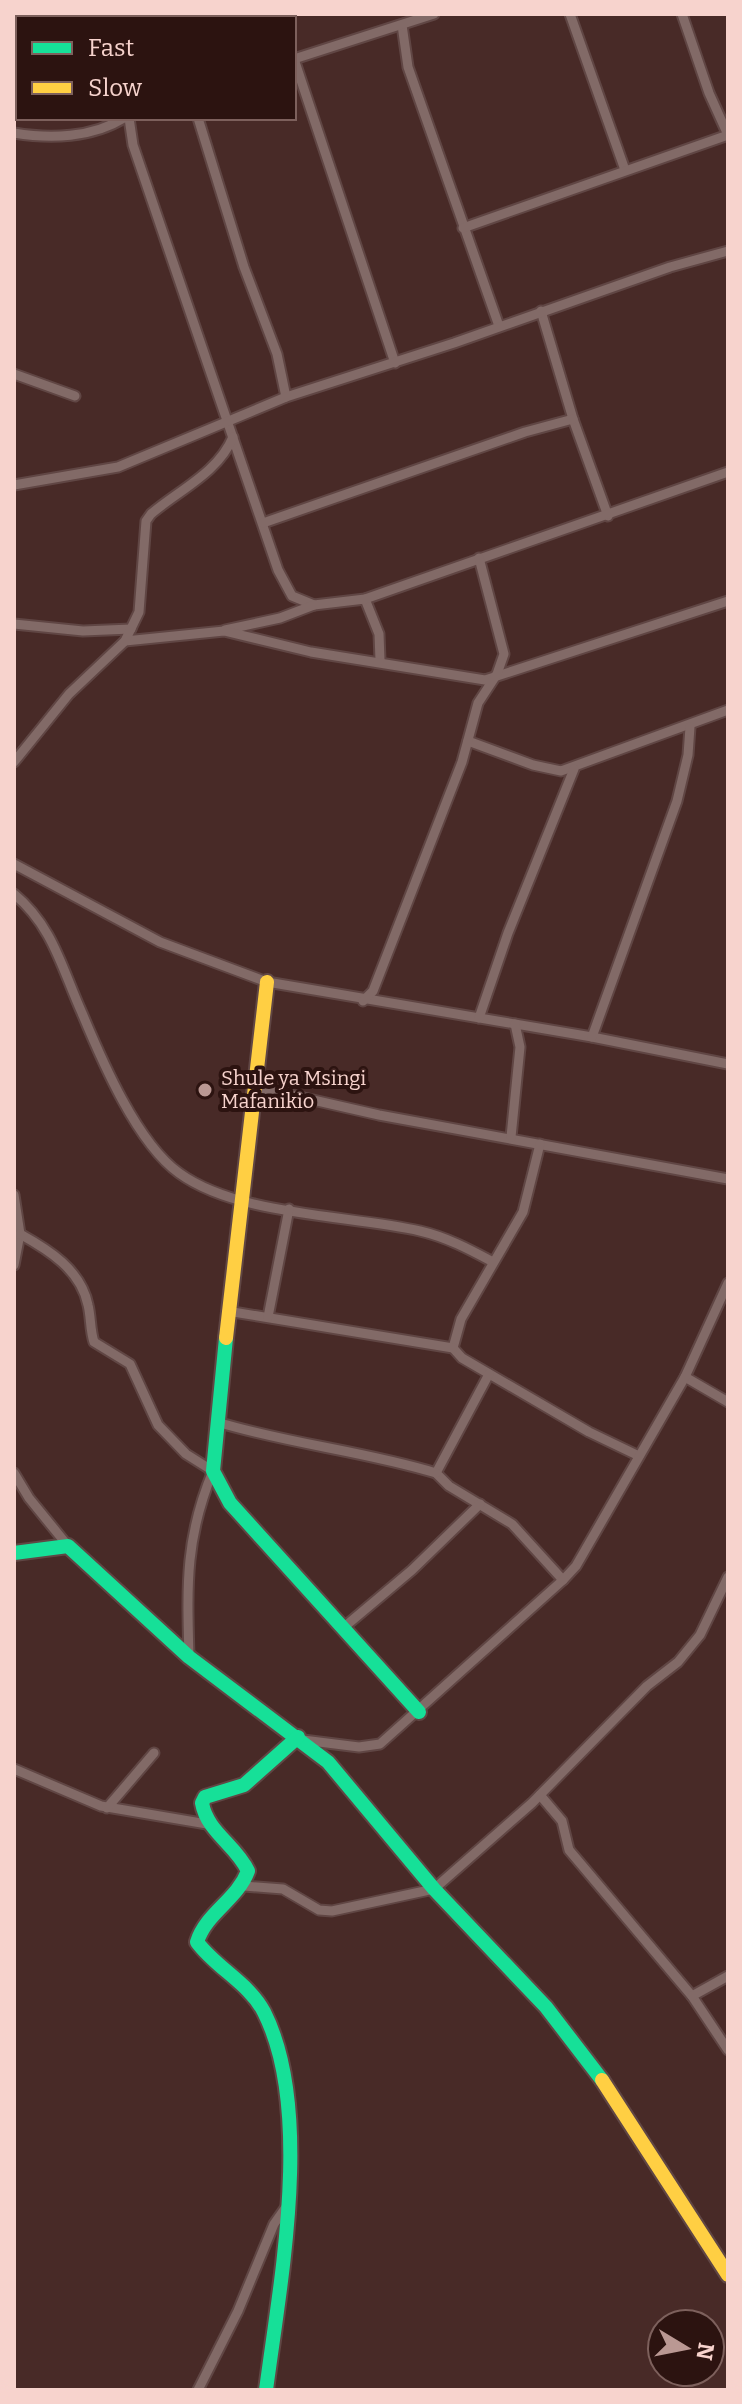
<svg xmlns="http://www.w3.org/2000/svg" width="742" height="2404" viewBox="0 0 742 2404" font-family="Bitter,serif">
  <style>
    .lines { fill: none; stroke-linecap: round; stroke-linejoin: round }
    .street-casing { stroke: #604644; stroke-width: 13 }
    .fast-casing { stroke: #604644; stroke-width: 18 }
    .slow-casing { stroke: #604644; stroke-width: 18 }
    .street { stroke: #826a67; stroke-width: 9 }
    .fast { stroke: #16e098; stroke-width: 14 }
    .slow { stroke: #ffcf43; stroke-width: 14 }
    .poi-dot { fill: #ba9893; stroke: #2c1310; stroke-width: 3 }
    .labels { text-anchor: middle; dominant-baseline: central; stroke-width: 8; stroke-linejoin: round; paint-order: stroke }
    .poi-label { font-size: 20px; fill: #f7d3cd; stroke: #2c1310; text-anchor: start }
  </style>
  <rect width="100%" height="100%" fill="#482a27"/>
  <g class="lines">
    <g class="street-casing">
      <g id="street">
        <path d="M182,14V18"/>
        <path d="M570,14L625,170"/>
        <path d="M682,14L709,93L728,135"/>
        <path d="M402,25L408,67L499,326"/>
        <path d="M294,59L395,363"/>
        <path d="M294,59L434,14"/>
        <path d="M129,118L133,145L278,570L292,596L314,605"/>
        <path d="M198,118L244,267L277,354L286,397"/>
        <path d="M14,133C50,139 92,138 124,118"/>
        <path d="M463,228L728,135"/>
        <path d="M541,311L573,419L608,516"/>
        <path d="M14,374L75,396"/>
        <path d="M14,485L118,467L286,397L454,343L670,267L728,251"/>
        <path d="M263,523L525,432L573,419"/>
        <path d="M365,599L379,634L380,660"/>
        <path d="M14,624L83,631L131,629"/>
        <path d="M225,630L280,618L314,605L365,599L728,472"/>
        <path d="M125,641L224,631L311,652L485,680L728,601"/>
        <path d="M468,741L533,765L561,771L728,710"/>
        <path d="M14,762L69,694L125,641L139,612L146,521L151,514C179,490 218,473 233,437"/>
        <path d="M14,864L160,942L267,982L592,1037L728,1064"/>
        <path d="M14,894C53,926 62,969 82,1013C102,1061 137,1143 179,1173C238,1216 350,1215 420,1231C446,1237 469,1249 493,1262"/>
        <path d="M363,1001L373,991L462,762L478,703L497,674L504,654L479,558"/>
        <path d="M479,1018L508,933L574,769"/>
        <path d="M592,1037L677,801L688,755L690,727"/>
        <path d="M256,1087L379,1115L728,1179"/>
        <path d="M511,1137L520,1047L515,1024"/>
        <path d="M540,1144L523,1212L461,1319L453,1348L462,1358L589,1432L639,1456"/>
        <path d="M14,1195L20,1234L14,1265"/>
        <path d="M20,1234C49,1250 81,1270 88,1305C91,1317 90,1330 94,1342L130,1364L158,1425L186,1454L213,1471C185,1538 187,1586 189,1657"/>
        <path d="M227,1311L453,1348"/>
        <path d="M268,1317L289,1209"/>
        <path d="M489,1374L436,1473L449,1486L512,1524L563,1580"/>
        <path d="M685,1377L728,1402"/>
        <path d="M217,1422C289,1444 364,1451 436,1473"/>
        <path d="M14,1473L29,1498L68,1546"/>
        <path d="M343,1628L412,1570L480,1504"/>
        <path d="M303,1740L359,1747L380,1744L563,1580L576,1566L685,1377L728,1283"/>
        <path d="M14,1769L101,1806L207,1824"/>
        <path d="M540,1795L562,1821L569,1850L692,1996L728,2050"/>
        <path d="M107,1808L154,1753"/>
        <path d="M244,1886L283,1889L319,1910L332,1911L434,1889L532,1803L647,1686L678,1662L700,1635L728,1577"/>
        <path d="M692,1996L728,1976"/>
        <path d="M198,2390L238,2311L274,2224L286,2207"/>
      </g>
    </g>
    <g class="fast-casing">
      <g id="fast">
        <path d="M226,1338L213,1471L230,1503L419,1712"/>
        <path d="M14,1553L68,1546L189,1657L328,1762L434,1889L546,2007L602,2080"/>
        <path d="M266,2390C280,2283 314,2111 264,2012C249,1983 216,1968 197,1942C206,1913 237,1900 248,1871C236,1845 207,1832 202,1803L205,1797L244,1785L298,1737"/>
      </g>
    </g>
    <g class="slow-casing">
      <g id="slow">
        <path d="M226,1338L267,982"/>
        <path d="M602,2080L728,2275"/>
      </g>
    </g>
    <use href="#street" class="street"/>
    <use href="#fast" class="fast"/>
    <use href="#slow" class="slow"/>
  </g>
  <circle class="poi-dot" cx="205" cy="1090" r="8"/>
  <g class="labels">
    <g class="poi-label">
      <text x="221" y="1078">Shule ya Msingi<tspan x="221" dy="23">Mafanikio</tspan></text>
    </g>
  </g>
  <rect width="742" height="2404" fill="none" stroke="#f7d3cd" stroke-width="32"/>
  <rect x="16" y="16" width="280" height="104" fill="#2c1310" stroke="#7d605c" stroke-width="2"/>
  <rect x="32" y="42" width="40" height="12" fill="#16e098" stroke="#7d605c" stroke-width="2"/>
  <text x="88" y="56" font-size="24" fill="#f7d3cd">Fast</text>
  <rect x="32" y="82" width="40" height="12" fill="#ffcf43" stroke="#7d605c" stroke-width="2"/>
  <text x="88" y="96" font-size="24" fill="#f7d3cd">Slow</text>
  <g transform="translate(686 2348) rotate(100)"><circle r="38" fill="#2c1310" stroke="#7d605c" stroke-width="2"/>
  <path d="M0-6L14 30L0 20L-14 30Z" fill="#ba9893"/>
  <text y="-12" font-size="22" font-weight="bold" text-anchor="middle" fill="#f7d3cd">N</text>
  </g>
</svg>
